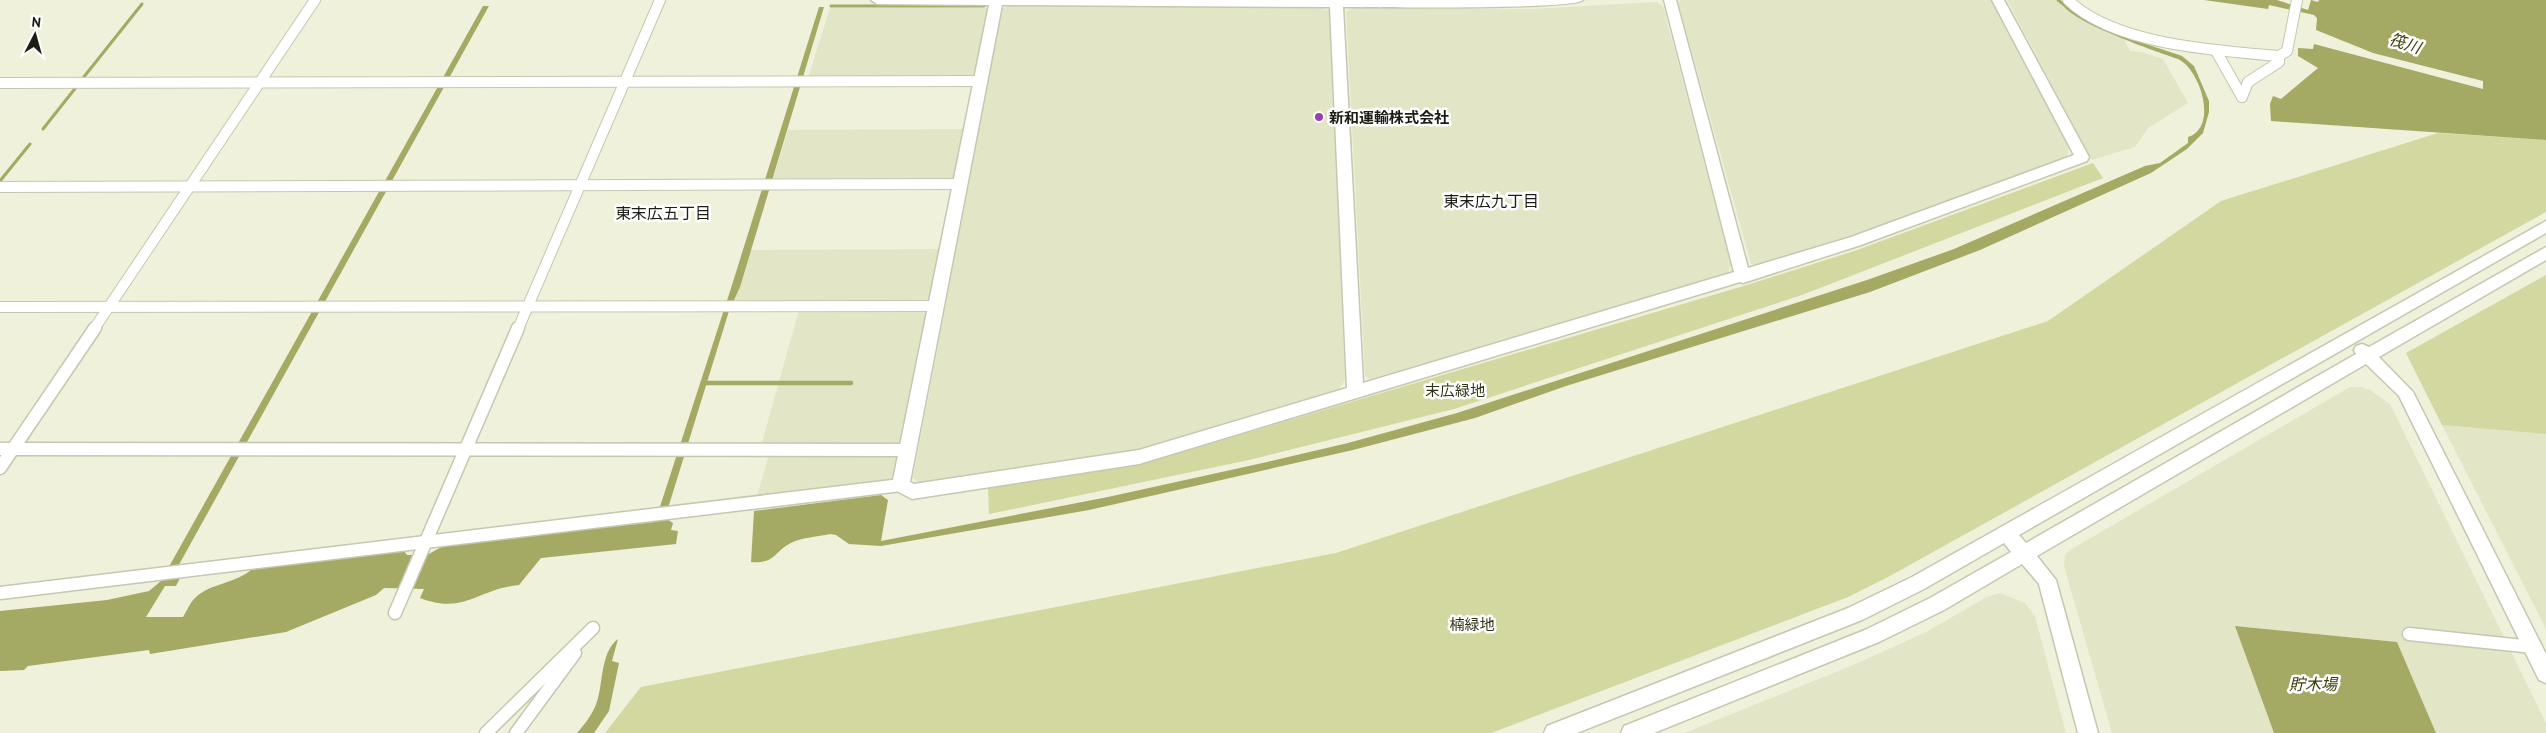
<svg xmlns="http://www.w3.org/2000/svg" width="2546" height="733" viewBox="0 0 2546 733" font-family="'PT Sans','Noto Sans JP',sans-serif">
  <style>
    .built { fill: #e2e6c7 }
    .green { fill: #d3d8a1 }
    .water { fill: #a4a964 }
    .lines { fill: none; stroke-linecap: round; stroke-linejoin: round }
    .stream-far1 { stroke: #a4a964; stroke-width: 3 }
    .stream { stroke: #a4a964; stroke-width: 4.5 }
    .street-far1-casing { stroke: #c5c7b1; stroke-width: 12 }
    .street-casing { stroke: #c5c7b1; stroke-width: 15 }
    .secondary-casing { stroke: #c5c7b1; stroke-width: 3 }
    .street-far1 { stroke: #fff; stroke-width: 10 }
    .street { stroke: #fff; stroke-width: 12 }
    .secondary { fill: #fff; fill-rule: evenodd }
    .poi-dot { fill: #9a3ea8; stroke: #fff; stroke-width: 2 }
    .labels { text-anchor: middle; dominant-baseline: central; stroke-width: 5; stroke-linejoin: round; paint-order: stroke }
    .poi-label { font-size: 15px; font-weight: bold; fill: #1c1d15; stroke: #fff; text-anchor: start }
    .park-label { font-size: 15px; fill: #313315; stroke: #fff }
    .water-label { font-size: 16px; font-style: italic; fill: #3b3d06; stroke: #fff }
    .neighbourhood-label { font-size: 16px; fill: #1c1d15; stroke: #fff }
  </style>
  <rect width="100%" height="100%" fill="#eff1da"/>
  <g class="built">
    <path d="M1681,0H1992L2069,147L2067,156L1912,216L1756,265L1751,264L1678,2Z"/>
    <path d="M2007,0H2055L2077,16L2124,39L2130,51L2142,52L2163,59L2188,103L2148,128L2135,147L2092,160Z"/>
    <path d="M1656,2L1663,6L1731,265L1727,275L1370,379L1365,376L1346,12L1352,8L1532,9Z"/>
    <path d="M1008,6L1322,8L1329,11L1345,380L1339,389L1134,450L919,482L913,478L1002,9Z"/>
    <path d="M830,8H989L975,77L808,78Z"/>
    <path d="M965,129L954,182H772L788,130Z"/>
    <path d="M941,249L931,299L926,302L733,303L751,250Z"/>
    <path d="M923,309L929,312L902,443L897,447L761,446L799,310Z"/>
    <path d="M2350,387H2361L2370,390L2390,404L2546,723V733H2436L2397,642L2236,626L2274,733H2112L2064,566L2065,555L2070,550Z"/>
    <path d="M2442,425L2546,434V629Z"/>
    <path d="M769,454L899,455L896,479L756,500Z"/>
    <path d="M2000,593L2025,603L2035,616L2066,733H1684L1851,666L1926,632L1987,597Z"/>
  </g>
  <g class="green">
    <path d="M2438,133L2546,140V212L1888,577L1848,597L1491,733H605L641,687L1336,553L2048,321L2221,201Z"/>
    <path d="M2093,163L2103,178L1802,295L1454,409L1249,460L989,514L988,487L1135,466L1747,285L1857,250Z"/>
    <path d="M2546,275V434L2442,425L2406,353Z"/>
  </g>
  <g class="water">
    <path d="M2204,0H2277L2308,10L2311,0L2318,2L2319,0H2546V140L2271,121L2270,104L2273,96L2281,99L2318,68L2298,56V48L2313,49L2314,44L2483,89V81L2373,53L2316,30L2317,18L2314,15L2269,5L2268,9Z"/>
    <path d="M2063,5L2131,39L2182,56L2194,66L2209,101V112L2203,133L2187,149L2151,173L1980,250L1870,292L1566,386L1475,418L1353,450L1089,510L881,546L849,544L836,535L830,534C818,537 802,537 791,543C773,552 776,564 751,562L754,511L881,495L888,500L881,541L1108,497L1267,462L1348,443L1457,413L1867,280L1954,249L2145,166L2160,163L2188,143V137C2219,127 2200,69 2178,59C2155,51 2074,23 2063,5Z"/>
    <path d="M483,6H489L171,579L180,578L176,586H165L146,617H183C187,611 190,602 196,597C211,583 235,584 252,569L404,551L407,555H427L445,545L655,522L732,285L819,7H824L740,287L729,311L665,518L673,523L671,530L678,531L676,544L541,558L519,585C477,589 465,615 420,598L424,589L384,588L376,595L286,632L150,654L149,650L28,666L24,670L0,671V611L107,600L149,591L161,581Z"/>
    <path d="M2235,626L2397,642L2436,733H2274Z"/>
    <path d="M618,639L612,661L619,663L609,711L594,733H577C584,725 591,716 595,707C604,688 599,653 618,639Z"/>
  </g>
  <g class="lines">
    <g class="stream-far1">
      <path d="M2058,0L2067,7"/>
      <path d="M831,6H984"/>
      <path d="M83,78L142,4"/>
      <path d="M43,129L77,86"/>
      <path d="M0,181L30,144"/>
    </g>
    <path class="stream" d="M704,383H851"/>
    <g class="street-far1-casing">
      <g id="street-far1">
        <path d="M2068,0C2114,45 2218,51 2279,56L2287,51L2297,0"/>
        <path d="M2216,51L2242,97"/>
        <path d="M0,83L980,81"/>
        <path d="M2242,97L2248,82L2279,62V56"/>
        <path d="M0,187L961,184"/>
        <path d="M0,307L936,306"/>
        <path d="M94,329L315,0"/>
        <path d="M518,329L660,0"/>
      </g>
    </g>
    <g class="street-casing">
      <g id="street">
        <path d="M0,449L909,450"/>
        <path d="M0,468L95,328"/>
        <path d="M0,593L901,485"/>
        <path d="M395,613L518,328"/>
        <path d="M2409,634L2533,647"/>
        <path d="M486,733L593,628"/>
        <path d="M516,733L575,653"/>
      </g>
    </g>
    <g class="secondary-casing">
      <g id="secondary">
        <path d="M871,0H1583C1576,10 1371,7 1343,7L1363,383L1734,272L1664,0H1676L1748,268L1851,237L2074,155L1992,0H2004L2089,157L2087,161L1861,245L1743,283L1740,282L1139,464L912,499L895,490L892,485L989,5L877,4ZM1002,5L1330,7L1347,388L1139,450L914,484L910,482Z"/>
        <path d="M2546,221V233L2019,535L2026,543L2356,354L2354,350L2356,346L2362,344L2369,347L2546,247V260L2379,357L2413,392L2546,654V683L2539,680L2399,396L2366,364L2037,556L2056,580L2098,733H2078L2039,584L2022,564L1944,610L1879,642L1654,733H1621L1624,726L1865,630L1930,598L2011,552L2004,543L1924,589L1862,620L1577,733H1544L1547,726L1848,608L1912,577Z"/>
      </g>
    </g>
    <use href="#street-far1" class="street-far1"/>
    <use href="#street" class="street"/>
    <use href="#secondary" class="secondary"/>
  </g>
  <circle class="poi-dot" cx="1319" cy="117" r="5"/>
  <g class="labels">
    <g class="poi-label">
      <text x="1329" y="117">新和運輸株式会社</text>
    </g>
    <g class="park-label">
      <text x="1455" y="390">末広緑地</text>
      <text x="1472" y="624">楠緑地</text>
    </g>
    <g class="water-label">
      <text transform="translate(2405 43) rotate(18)">筏川</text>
      <text x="2313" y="684">貯木場</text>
    </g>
    <g class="neighbourhood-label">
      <text x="1491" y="201">東末広九丁目</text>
      <text x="663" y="213">東末広五丁目</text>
    </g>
  </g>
  <g transform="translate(35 35) rotate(6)" stroke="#ffffff" stroke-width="4" paint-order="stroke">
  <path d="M0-4L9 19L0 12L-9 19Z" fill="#1c1d15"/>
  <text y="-8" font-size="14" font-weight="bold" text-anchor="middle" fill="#1c1d15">N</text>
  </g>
</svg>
